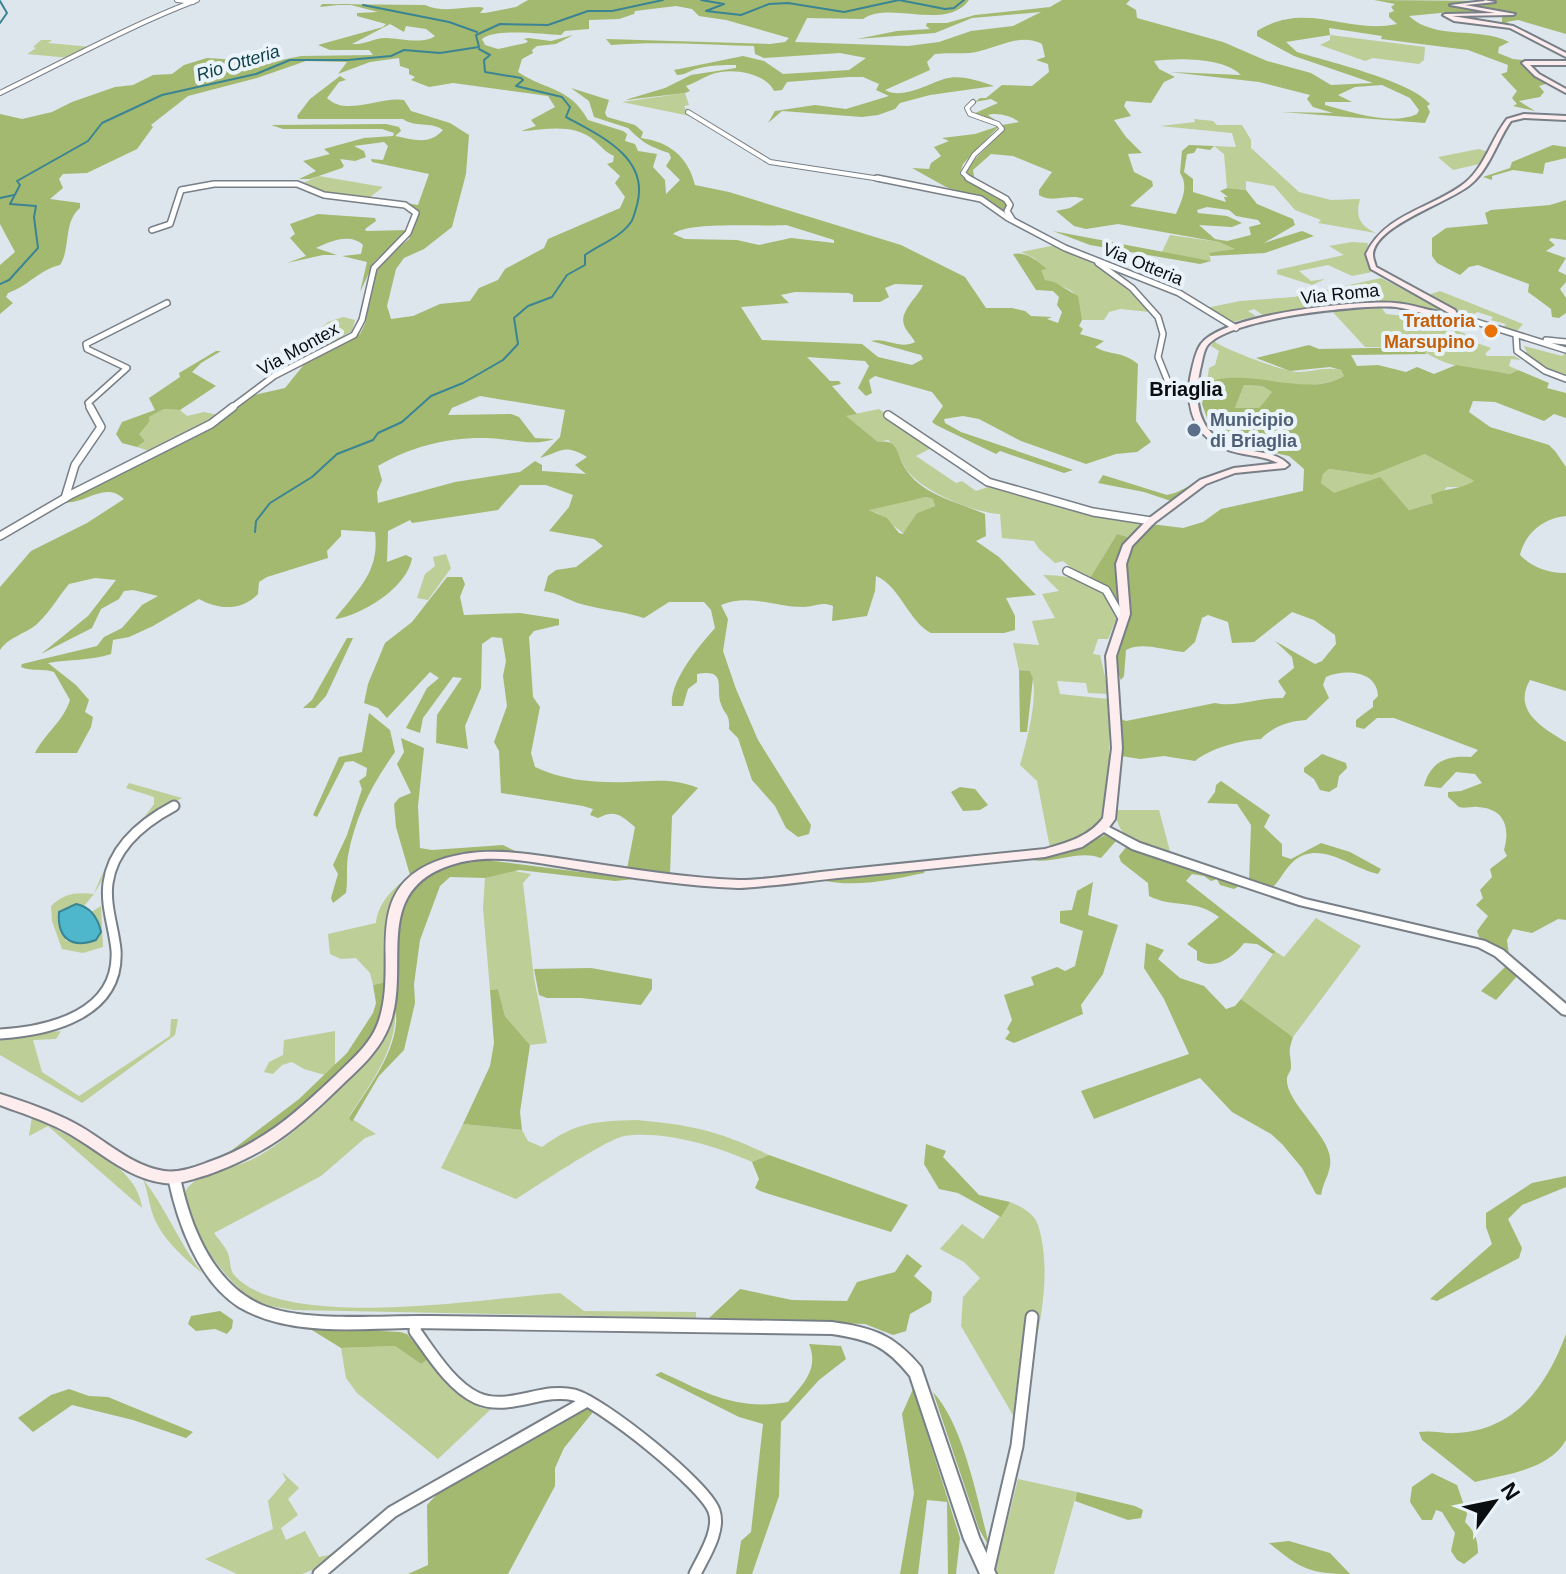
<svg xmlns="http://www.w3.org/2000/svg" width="1566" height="1574" viewBox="0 0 1566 1574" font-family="Helvetica,sans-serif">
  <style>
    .green { fill: #bdce96 }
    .forest { fill: #a3b970; fill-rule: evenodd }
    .water { fill: #4eb7cb; stroke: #3a8493; stroke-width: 2 }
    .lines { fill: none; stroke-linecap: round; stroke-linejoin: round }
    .stream { stroke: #3a8493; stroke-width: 2 }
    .minor-far4-casing { stroke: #787f86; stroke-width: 6 }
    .minor-far3-casing { stroke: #787f86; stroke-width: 8 }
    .minor-far2-casing { stroke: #787f86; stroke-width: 10 }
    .minor-far1-casing { stroke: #787f86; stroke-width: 13 }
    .minor-casing { stroke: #787f86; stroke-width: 15 }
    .tertiary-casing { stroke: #787f86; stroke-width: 4 }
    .secondary-casing { stroke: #787f86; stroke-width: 4 }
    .minor-far4 { stroke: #fff; stroke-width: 4 }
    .minor-far3 { stroke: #fff; stroke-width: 5 }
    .minor-far2 { stroke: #fff; stroke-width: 7 }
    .minor-far1 { stroke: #fff; stroke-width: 9 }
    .minor { stroke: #fff; stroke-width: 11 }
    .tertiary { fill: #fff; fill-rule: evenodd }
    .secondary { fill: #feedef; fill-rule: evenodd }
    .food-dot { fill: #e8710a; stroke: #eaf3fa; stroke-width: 3 }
    .service-dot { fill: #5c6f8a; stroke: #eaf3fa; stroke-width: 3 }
    .labels { text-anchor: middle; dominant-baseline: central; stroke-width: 8; stroke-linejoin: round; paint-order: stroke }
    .far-water-label { font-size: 18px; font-style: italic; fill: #0e3f48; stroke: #eaf3fa }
    .far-street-label { font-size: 18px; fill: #0b0e10; stroke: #eaf3fa }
    .far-food-label { font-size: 18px; font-weight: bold; fill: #c56008; stroke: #eaf3fa; text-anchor: end }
    .far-service-label { font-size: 18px; font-weight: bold; fill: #4e5e75; stroke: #eaf3fa; text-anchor: start }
    .far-quarter-label { font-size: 20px; font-weight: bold; fill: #0b0e10; stroke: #eaf3fa }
  </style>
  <rect width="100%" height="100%" fill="#dde5ed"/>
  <g class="green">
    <path d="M1330,35L1425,47L1424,60L1419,64L1373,58L1365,61L1320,45L1330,40Z"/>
    <path d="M41,40H52L48,43L92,47L70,58L27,54L36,48L33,47Z"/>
    <path d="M685,93L689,105L684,106L690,116L622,102Z"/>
    <path d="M1194,119L1213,121L1217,125H1242L1251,140V148L1299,192L1331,200L1360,199C1355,217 1360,226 1376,233L1318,223L1321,220L1295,210L1274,186L1246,181V190L1227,188L1224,154L1214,146L1236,147L1232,133L1160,126L1195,122Z"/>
    <path d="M1479,149L1488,152L1479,164L1453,170L1438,157Z"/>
    <path d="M319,176L383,187L369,198L320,193L303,183Z"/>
    <path d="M1170,235L1219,242L1236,249L1209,254L1211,261L1161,254Z"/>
    <path d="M1352,242L1368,243L1366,261L1372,272L1352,276L1328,265L1299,271L1311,281L1325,279L1312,285L1277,274V270L1344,255L1329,246Z"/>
    <path d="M1056,245C1094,261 1122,281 1150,312L1120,309L1109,312L1104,320H1082C1073,286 1080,294 1045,280L1040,270L1046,268L1034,258L1021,252Z"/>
    <path d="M1381,278L1449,313C1430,310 1412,304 1392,302C1350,300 1308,309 1266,317L1254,309L1248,311L1256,316L1229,323L1206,308L1240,301L1294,297Z"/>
    <path d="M1440,291L1523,324L1516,332L1503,328L1506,324L1491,320L1493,317L1477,312L1470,317L1425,296Z"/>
    <path d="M1380,306L1386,314L1432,319L1437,315L1459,321L1450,328L1466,334L1459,341L1465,339L1491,348L1485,354L1487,356H1514L1521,360L1511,359L1509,366L1518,370L1510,374C1478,369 1443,369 1419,347H1365L1331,310Z"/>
    <path d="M343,317L355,320L352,331L289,367L320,342L317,341L319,330L328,322Z"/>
    <path d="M1214,341C1225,350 1283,371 1297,372C1313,372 1325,366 1341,370L1344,376C1315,394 1242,383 1207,382L1209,368L1215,365L1219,351L1211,346Z"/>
    <path d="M1524,346L1562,356L1566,353V375L1553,373L1521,353L1527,352Z"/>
    <path d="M1244,385L1262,386L1272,392L1259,408H1235Z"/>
    <path d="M164,409L180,410L187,416L204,412L219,415L155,453L137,447L145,441L138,434L150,421L149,417Z"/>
    <path d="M879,409L933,447L916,456L956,483L962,481L976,491L991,486L1089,512L1088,515L1142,523L1128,537L1117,534L1090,578L1076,572L1063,561L1055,563L1039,549L1034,541L1002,538L1000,514C975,513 917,490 905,467C898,456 898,451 888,440L878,442L845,416Z"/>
    <path d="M1425,454L1474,481L1465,487H1447L1433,503L1409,510L1380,478L1334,494L1321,483L1323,474L1329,469L1372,475Z"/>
    <path d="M926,497L933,499L935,506L917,513L904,534L879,514L869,510L877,506Z"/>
    <path d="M446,554L451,568L428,600L417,598L425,574L435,566L433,557Z"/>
    <path d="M1043,575C1078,576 1103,581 1117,617L1108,639H1098L1093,654L1100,655L1109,694L1088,693L1086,683L1057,681L1060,694L1108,699C1109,725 1113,801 1098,822C1087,837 1068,843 1050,848L1037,781L1020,765C1026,744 1041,690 1030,671L1019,670L1013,643L1039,645L1032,621L1055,618L1042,594L1059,591Z"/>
    <path d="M129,783L182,798C158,810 124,840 110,863C99,883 101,887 84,906L76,904L58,917L66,941L90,942L100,936L98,920L91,912L101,906L103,947L83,953L62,949L52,921L51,906C64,893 77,892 94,894C109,852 130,838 154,804V797L126,788Z"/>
    <path d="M1116,810H1159L1171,855C1146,847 1115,841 1116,810Z"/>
    <path d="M509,870L531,874L523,883L534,978L547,1043L530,1045L505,1016L498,989L490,990L483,908L485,878Z"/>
    <path d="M410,875C379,911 385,937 386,982L373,985L370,973L356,958L341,959L330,954L328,934L376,923C378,902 394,888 410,875Z"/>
    <path d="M1316,918L1361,946L1293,1037L1241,999L1273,954L1276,952L1284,957Z"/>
    <path d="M395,1004C399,1048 371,1082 349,1117L376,1134L365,1138L321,1176L214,1233C218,1239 225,1246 228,1253C231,1261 229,1270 235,1276C287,1332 486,1298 560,1293L584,1311L696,1312V1318L294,1310C282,1308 269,1307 257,1301C228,1287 182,1223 186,1190C198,1172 232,1169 251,1160C299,1138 380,1053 395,1004Z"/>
    <path d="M171,1019H178L175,1035L82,1103L0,1055V1038L61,1031L56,1039L33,1040L42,1072L79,1096L170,1036Z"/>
    <path d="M335,1031V1065L325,1075L304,1069L292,1062L282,1065L273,1074L264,1072L269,1062L283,1055L284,1040Z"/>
    <path d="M32,1116C65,1137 138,1162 142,1208L48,1126L29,1136Z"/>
    <path d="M637,1120C692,1125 719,1131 769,1155L752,1162C718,1146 662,1130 624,1136C605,1140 537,1186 516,1199L441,1168L463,1124L522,1130L528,1141L542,1147C576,1122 596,1121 637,1120Z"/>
    <path d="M143,1179C166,1208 179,1243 202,1273C184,1258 161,1238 153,1215C149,1204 148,1192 143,1179Z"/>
    <path d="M1010,1202C1020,1206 1034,1213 1038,1225C1057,1286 1030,1361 1017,1422L961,1326L963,1297L980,1278L964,1262L940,1249L962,1224L983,1239Z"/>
    <path d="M395,1346L421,1364L428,1359L481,1408L491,1409L438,1459L357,1393L346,1378L341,1348Z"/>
    <path d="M282,1472L299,1488L288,1499L298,1515L281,1528L286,1540L305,1531L319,1557L329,1555L356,1535L327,1564L302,1574H237L205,1559L273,1529L268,1501L286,1480Z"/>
    <path d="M1018,1479L1077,1492L1054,1574H997L995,1571Z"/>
  </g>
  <g class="forest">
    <path d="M528,0H969C946,32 890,0 863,19L807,18L795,42L908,46L939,42L971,31L1013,26L1041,12L972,18L935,33L857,39L897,31L930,29L926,26L927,23H947L975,15L1050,7L1062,0H1130L1126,4L1136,10L1137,18L1223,42L1267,61L1311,73L1331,85L1373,83L1294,56L1257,36V31C1307,0 1347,35 1397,24L1389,17V13L1394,11L1391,7L1395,4L1374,0L1488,1L1450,4L1461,8L1463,4L1497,3L1493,0H1566V34L1518,20L1506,22L1510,24L1493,23L1502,22V16L1518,15L1507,12L1511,14L1451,12L1409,16C1436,41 1478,26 1509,42L1499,47L1498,53L1513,59L1547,62H1523L1549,83L1539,86L1544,92L1540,97L1519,101L1535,111L1513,106L1517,104L1512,98L1517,91L1501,74L1507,72L1508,65L1468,50L1381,39L1382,36L1329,28L1330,35L1286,42L1297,52C1329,62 1411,81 1430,104L1427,106L1430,112L1425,123L1282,112L1333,113L1313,107L1307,99L1310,95L1259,82L1170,72L1241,75C1223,57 1177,58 1154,61L1159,69L1175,77L1164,82L1151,103L1126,101L1124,106L1131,116L1114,120L1126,137L1142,153L1128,154L1134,172L1152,181L1153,186L1130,206L1176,214C1182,200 1189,186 1180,173L1182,151L1189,145L1214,146L1210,150L1197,148L1194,153L1187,154L1184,172L1193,179V192L1226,202L1224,197H1228L1220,191L1227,188L1246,190L1257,204L1293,219L1295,225L1264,243L1302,231L1314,236L1265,253L1210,256L1209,253L1235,249L1219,242L1118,224L1086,229L1074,226L1056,211L1070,208L1084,199C1069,193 1053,204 1039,195V190L1052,172L1013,156L991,154L973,170L975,182L965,175L968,166L1003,131L1002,125L1019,122C1013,116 996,112 988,115L998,122L973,114L998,103L991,99L975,102L980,98H986L1002,85L1032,86L1049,72L1048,64L1036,60L1045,57L1042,44C1022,33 1000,46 980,51C967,55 949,52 935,54L927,62L930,70L885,90C902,100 928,84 944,79C960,74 979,81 994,86L930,95L900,103L895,109L878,115L862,117L782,111L768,123L775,111L815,105L846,109L889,96L876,90L879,84L863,77H849L787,82L782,90L774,91C765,72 729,67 710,75C702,78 695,83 686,86L690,91L685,93L625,100L665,88L691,75L736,68V65C723,65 709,65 696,69C689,71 685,75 677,75L674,70L743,56L764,61L783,74L849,70L866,58L840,53L764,58L755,54L754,46C706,45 659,41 611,45L606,39L770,44L785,42L789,38L726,20L699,16L692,9L676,6L635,11L634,14L619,19L589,20V29L565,31L561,35C542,34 495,28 482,39L485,45L498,49L526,43L528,41L524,39L528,38L551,41L573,35L556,44L537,46L532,50L533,53L522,59L518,72C546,91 569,86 588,120L623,131L627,134L625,141L635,144L638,151L657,154L653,167L665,180L666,194L680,180L666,166L671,158L669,153C648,146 642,142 628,128L594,117L589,101L571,88L609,100L605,113L607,117L635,125L643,132L641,138C670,142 688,157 695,185L729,192L901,245L965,277L986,308H1012L1025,311L1031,316L1052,317L1047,319L1058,323L1062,312L1057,305L1059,297L1053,291L1036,290L1013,254C1025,251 1037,260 1047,269L1041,270L1045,280L1054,282L1078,296L1082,320L1079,326L1083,329L1080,334L1104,341L1095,347C1111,356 1120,350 1138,364L1136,421L1151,442L1137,452L1116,454L1086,464L1021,441L979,419L963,416L944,419L945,423L961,432L1073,470L1064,473L1000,451L996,454L936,425L932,422L943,406L932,392L875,376L869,380L872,393L866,396L858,388L869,366L865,361L807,357L830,381H839L841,384L832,386L857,414L846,416L878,442C899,439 896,454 905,468C921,495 958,502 985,514L986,536L976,541L999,557L1036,595L1006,598L1015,616V630L1004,633H931C908,621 901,587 876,576L875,591L867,616L832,621L833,606C821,601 815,607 803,607C773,607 750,593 721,605L728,619L723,651L736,689L758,740L811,825L809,834L798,837L786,828L775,806L752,780L738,738L729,729C730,713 725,716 721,704C715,688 728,668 697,674V682L688,689L683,706H672C669,682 699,646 715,628L711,610L704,602H669L644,618C623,611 602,610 581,604C568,600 558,593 544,591L548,576L556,570L576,567L603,546L594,539L549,531L569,507L573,495L546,485H520L498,510L412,523L410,520L388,531L387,562L406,555L412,558C408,587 361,616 335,619C358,589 380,572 375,532L341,530V536L327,551L328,558L267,577L259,582L258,594C241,611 219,610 199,599L153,626L129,637L113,640L111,654C90,661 69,659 48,663L76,685L89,700L85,712L93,717L91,727L77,753H35C45,733 63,722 70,700L54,672C42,668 32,672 21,667L22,664L97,646L104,637L122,628L142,605L158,596L133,590L124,591L119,599L101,609L92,628L41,654L88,616L116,580L95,578L69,584C58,597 50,612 37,624C24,635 10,636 0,650V587L31,551L87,523L124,499C104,480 84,506 63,502L192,437L254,395L285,388L306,362L360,334L365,324L376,272L389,255L409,239L417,209L408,204L381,199L418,205L429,174L372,162L371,159L383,160L388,146L384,142L354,146L364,151L366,157L355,161L340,159L344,166L342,168L310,179H299L316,171L303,161L330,154L324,149L364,138L393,136L394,133L382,129H283L271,125L386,124L399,127L401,131L395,136C412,139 429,146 443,130C431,121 415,128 403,119H298L297,116L310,99L340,76L346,80L339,82L327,98C346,117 381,96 404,100L411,111L450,123L469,135L466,174L452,227L424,249L404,258L396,269L387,306L391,319L413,316L440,304L470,301L479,288L498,280L505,269L544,248L548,239L620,208L625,197L615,183L620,176L607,164L613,162L614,156C604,151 602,147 595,141C573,122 546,130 521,131L536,126L531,120L555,107L548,96L453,83L429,87L411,80L415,77L409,74V69L400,66L399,58L370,62L338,74L347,62L306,61L257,78L188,96L151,125L153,127L137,149L87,173L63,174L59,179L63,188L50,199L80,203V208C63,222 71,248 60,265C39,270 28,286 8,293L6,297L13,303L0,314V265L15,252L0,224V114L22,119L52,112L72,102L115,87L133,85L153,75L172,74L184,65L207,58L239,60L246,67L301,56L373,55L369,50H330L318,45L383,27L386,24L357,16V13L378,12L347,4L320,7L322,4L425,5C442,13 461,7 480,7L484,8L480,13H485L516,7ZM390,24L404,32L406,26L426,29L435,36C423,45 400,38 384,38C372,39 364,45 352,44ZM1382,85L1410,98L1419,110L1417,114C1392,126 1351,112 1325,105V102H1352L1338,95L1355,87ZM1207,207L1229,210L1236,216L1258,220L1261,224L1249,227L1251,235L1227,241L1215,239L1199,225L1232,227L1242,223L1227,216L1198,213L1197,210ZM786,225L834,240V243L791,238L759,245L737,240L685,239L673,234C689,221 761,227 786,225ZM895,284L923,285C919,296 899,311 904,325C906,331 912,336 915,342C900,350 886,337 871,341L921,355L923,359L912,365L878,357L862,344L762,340L741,307L789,303L781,295L795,292L849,293L853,295V302H880L889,297L885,288ZM480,396L565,410L560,437L540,458C561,452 564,443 587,457L575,465L586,474L542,471V465L535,461L520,472L455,482L378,503L377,492L382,480L378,466C409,447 449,437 486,438C508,438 533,447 554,439L535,438L519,417L511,414L448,415L452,408ZM926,497L933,499L935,506L917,513L903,534L899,533L887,518L869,510Z"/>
    <path d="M999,126L963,164L960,174L1007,203L1005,215L991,203L946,187L912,168L929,169L931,163L941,156L934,147L949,141L942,138L975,134Z"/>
    <path d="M1553,145L1566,147V158L1545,163L1543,174L1513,170L1492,176V180L1483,177L1510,168L1512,162Z"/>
    <path d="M1566,200V240L1551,238L1549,240L1555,245L1546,251L1566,258L1558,271L1566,275V282L1560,289L1566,298V313L1559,318L1552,317L1551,309L1528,292L1529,284L1478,265L1469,267L1460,275L1437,263L1432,256V238L1446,228L1488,224L1485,213L1491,210L1550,205Z"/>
    <path d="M318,214L375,218L376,221L365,229L366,231L408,230L374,262L360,292L367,262L342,256L361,254L363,245C350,233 331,241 316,248L337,255H323L287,263L306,256L290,238L295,234L290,224Z"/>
    <path d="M1053,231L1211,261L1200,264L1090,245Z"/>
    <path d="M1309,345L1319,349L1419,347L1427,354L1351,355L1357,366L1378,365L1406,372L1417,367L1434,374L1456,365L1510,374L1518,370L1549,383L1547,388L1566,393V418L1554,414L1544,421L1495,402L1473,401L1469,412L1490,427L1549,445L1555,451L1566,467V516C1544,518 1525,533 1520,555C1531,567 1550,574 1566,573V691L1530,680C1512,711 1543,728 1566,742V920L1558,919L1532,933L1513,929L1507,940L1509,955L1479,937L1477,931L1488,916L1476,905L1483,898L1480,890L1492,877L1490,869L1507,856L1504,850C1510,829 1506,809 1478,807C1471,806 1466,809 1459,807L1448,797V792L1461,791L1482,783L1475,774L1456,772L1441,788L1424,786C1431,761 1447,755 1471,757L1478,750L1394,718H1377L1364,729L1356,727V720L1373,707V701L1378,696C1377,670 1344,669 1326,677L1323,685L1329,698L1306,720C1289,721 1274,726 1261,739C1241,740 1211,748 1195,761L1164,756L1140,759L1121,756V719L1126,721L1215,703C1236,708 1261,697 1283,698L1286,693L1278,681L1294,668L1292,657L1275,641L1315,664L1322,661L1336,644L1335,635L1314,620L1292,612L1254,642L1232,643L1228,622L1208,615L1202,618L1195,642L1184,652C1165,651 1143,641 1126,650L1124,676L1121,680C1111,664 1120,564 1130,548C1135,539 1145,531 1151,524L1183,528L1203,522L1221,509L1303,491L1304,469L1289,456L1241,446L1210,426L1202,404L1207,382C1253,367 1307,399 1344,376L1341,370L1330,367L1290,371L1256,358ZM1244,385L1262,386L1272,392L1259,408H1235ZM1425,454L1474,481C1461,490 1447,487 1431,495L1433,503L1409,510L1380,477L1334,493L1321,483L1323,474L1329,469L1372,475Z"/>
    <path d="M216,351H221L201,363L192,372L216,386L180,410L164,409L149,417L150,421L139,434L145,441L137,447L122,443L116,434L122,422L155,410L149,398L180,377L179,373Z"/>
    <path d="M1226,471L1193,485L1171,501L1144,492L1098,483L1103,475L1167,495C1188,491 1203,473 1226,471Z"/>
    <path d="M1117,534L1128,537C1112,558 1117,579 1119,604L1109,589L1090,578Z"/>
    <path d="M447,577H462L465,584L460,597L464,615L520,613L559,619V625L534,631L529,637L533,697L540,707L531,753L535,767C564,781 597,783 629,782C654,781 674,778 698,788L672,816L670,875L627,869L635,827C621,815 615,809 598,818L590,815L593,809L583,806L501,793L499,751L494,742L507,706L503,676L506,661L502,638L492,637L482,644L481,688L465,726L468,749L436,743L437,715L462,678L453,677L423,718L420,733L406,728L427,688L439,678L430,672L387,718L378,708L364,703L368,684L385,643L412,622Z"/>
    <path d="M347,638H353L326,696L315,708H303L312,700Z"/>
    <path d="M1019,670L1030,671L1033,678L1027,732H1020Z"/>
    <path d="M369,713L390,730L395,752C372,784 355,817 348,856C346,865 348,880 346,893L333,903L331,898L338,874L333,865L347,835L362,789L359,781L366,776L367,768L353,761L345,762L317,817L313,815L339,757L362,752Z"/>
    <path d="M401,738L424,748L418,806L420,848L432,850L503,845L519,853C478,850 445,851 410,875L396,827L394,804L399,798L411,793L397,764L404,752Z"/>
    <path d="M1322,754L1346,763L1347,768L1339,776L1337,787L1329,792L1320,790L1314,779L1304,772V768Z"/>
    <path d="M1221,781L1270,815L1264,827L1282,844V856L1291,859L1321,843L1350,852L1381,869L1378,874C1353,869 1321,840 1295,860C1285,868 1280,881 1271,889L1249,882L1251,825L1237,804L1207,803L1215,792L1216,785Z"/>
    <path d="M960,787L975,789L988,805L980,810L963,811L951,792Z"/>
    <path d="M1105,835L1116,841L1101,858C1076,849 1053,866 1027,859L1070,852Z"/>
    <path d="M1127,846L1241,885L1234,889L1220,885L1217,879L1211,881L1204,876L1192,874L1186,881L1276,952L1273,954L1257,944L1244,943C1234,957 1214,971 1197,960V951L1187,944L1219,917C1194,898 1175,909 1149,896L1148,883L1121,862L1119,856Z"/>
    <path d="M478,859L635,879L615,881L519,870L485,878L450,877L440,886L420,940L414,984L415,1003L404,1050L379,1076L352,1122L349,1118C367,1089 392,1059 396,1024C397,1018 395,1012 395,1005C395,995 398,985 398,975C398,904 401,875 478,859Z"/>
    <path d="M925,870L924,873C889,880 857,888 820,880Z"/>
    <path d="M1093,882L1088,915L1118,925L1103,974L1081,1005L1083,1014L1014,1043L1005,1039L1010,1032L1007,1029L1012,1020L1004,995L1034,985L1031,977L1057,967L1065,971L1075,966L1083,931L1060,923V911L1072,910L1077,891Z"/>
    <path d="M1146,943L1164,950L1158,959L1180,978L1204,986L1226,1009L1235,1006L1241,999L1293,1037C1287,1055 1291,1052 1291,1067C1291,1072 1288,1073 1287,1078C1284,1099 1323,1130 1329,1153C1334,1170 1323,1180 1321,1195L1316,1194L1302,1168L1282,1144L1271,1134L1232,1112L1200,1078L1094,1119L1081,1091L1189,1054L1164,999L1144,968Z"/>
    <path d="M1507,965L1518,975L1496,1000L1481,991Z"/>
    <path d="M591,968L652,979V989L641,1005L581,998H547L539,995L534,969Z"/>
    <path d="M386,982C384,998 382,1015 374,1030C349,1076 271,1139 223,1157L299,1099L347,1053L373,1013L376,1003L373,985Z"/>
    <path d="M498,989L505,1016L530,1045L520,1112L522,1130L463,1124L490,1066L494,1043L490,990Z"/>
    <path d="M926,1144L946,1151L943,1157L979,1195L1010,1202L1001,1217L958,1193L939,1189L924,1164Z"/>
    <path d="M769,1155L908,1205L891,1232L760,1191L755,1188L759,1179L752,1162Z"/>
    <path d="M1566,1176V1187L1522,1205L1508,1219L1522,1248L1519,1258L1437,1301L1430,1299L1492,1244L1486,1227V1213L1532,1183Z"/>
    <path d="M907,1254L922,1266L914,1276L932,1292L931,1302L910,1314L906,1331L893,1335L865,1324L708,1319L740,1289L792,1300L847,1301L857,1282L895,1272Z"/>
    <path d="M220,1311L233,1320L232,1328L227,1334L215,1329L196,1331L188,1324L191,1316Z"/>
    <path d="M307,1327L400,1332L407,1334L428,1359L421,1364L395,1346L341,1348Z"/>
    <path d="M1566,1334V1440C1549,1470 1506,1474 1475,1482L1422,1440L1419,1432C1432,1430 1444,1434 1457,1433C1515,1430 1547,1386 1566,1334Z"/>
    <path d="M809,1344L841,1346L846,1359L819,1380L781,1422L779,1496L752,1574H736L741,1541L751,1532L763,1424L739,1417L655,1375L661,1372C707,1393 736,1411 788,1402C804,1383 819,1369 809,1344Z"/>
    <path d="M69,1389L89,1396L108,1397L193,1432L186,1438L133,1420L72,1405L33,1432L18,1418L51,1395Z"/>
    <path d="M913,1389L960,1538L956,1574H948L947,1502L927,1500L918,1574H900L914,1493L902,1414Z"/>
    <path d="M933,1392C964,1425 978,1503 990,1548L979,1529Z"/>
    <path d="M586,1406L593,1412L564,1448L555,1468V1486L508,1574H408L428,1565L427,1505L442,1489Z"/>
    <path d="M1432,1473L1457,1485L1467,1514L1465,1522C1475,1532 1478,1540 1478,1553L1464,1564L1457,1560L1451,1551L1455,1533L1442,1512L1436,1510L1432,1520H1422L1410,1502L1412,1487Z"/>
    <path d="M1077,1492L1135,1506L1143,1510L1141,1518L1128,1520L1075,1501Z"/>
    <path d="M1289,1541L1330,1553L1350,1574C1309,1574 1301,1569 1269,1543Z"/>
  </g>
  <path class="water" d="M76,904C91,907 98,918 101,932L96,940C71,949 57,938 59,912Z"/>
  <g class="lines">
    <g class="stream">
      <path d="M701,0L724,4L706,11L741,15L769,4L788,3L844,12L899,0L945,9L954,8L964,0"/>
      <path d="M0,1L7,13L0,23"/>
      <path d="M363,5L449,22L477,32"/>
      <path d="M0,198L14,195"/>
      <path d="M0,284L9,280L38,248L34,217L36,206L10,204L20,185L17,181L88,141L102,123L162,95L256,74L290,60H348L391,56L404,50L440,53L479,47L476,35L500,24L548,25L588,11H612L663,0"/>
      <path d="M255,532L256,521L270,503L312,477L337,454L373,440L378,433L402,422L431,396L463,383L503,360L518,344L514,318L528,306L552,297L567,275L585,265V255C599,245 621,237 631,222C634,218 635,211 637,205C650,158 601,136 566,117L570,107L562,97L516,86L523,80L521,78L485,72L484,60L490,55L479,49"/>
    </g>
    <g class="minor-far4-casing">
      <g id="minor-far4">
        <path d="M177,0L193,2"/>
        <path d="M0,93C66,61 129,26 197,0"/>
        <path d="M688,112L770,162L887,180"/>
        <path d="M971,180L963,173L974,155L1002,129L998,124L970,114L967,108L973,102"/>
      </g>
    </g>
    <g class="minor-far3-casing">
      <g id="minor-far3">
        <path d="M877,178L981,199L1008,218L1065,248L1179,293L1236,328"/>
        <path d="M968,178L1006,199L1010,205L1007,211L1012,219"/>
        <path d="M152,230L170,224L181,190L214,184H297L324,195L405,205L416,213L408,233L374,268L362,320L354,335L274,376L230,409"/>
        <path d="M1098,263L1132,288L1158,317L1163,334L1158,357L1168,382L1194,394"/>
        <path d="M1454,315L1566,350"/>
        <path d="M1516,335L1517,351L1545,371L1566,379"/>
        <path d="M1546,340L1566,342"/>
        <path d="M91,409L88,403L127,368L87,349L86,344L167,303"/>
      </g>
    </g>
    <g class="minor-far2-casing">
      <g id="minor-far2">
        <path d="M888,415L988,482L1093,512L1151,521"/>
        <path d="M65,498L75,465L101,427L90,407"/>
        <path d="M0,536L72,494L211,424L233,407"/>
        <path d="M1067,571L1106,590L1123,620"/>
      </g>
    </g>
    <g class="minor-far1-casing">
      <path id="minor-far1" d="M0,1034C50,1031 120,1014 116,950C114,928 105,906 108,883C113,847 144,822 174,806"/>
    </g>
    <g class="minor-casing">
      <g id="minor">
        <path d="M416,1322L415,1331C431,1353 451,1386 477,1398C509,1412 542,1387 574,1395C601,1402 705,1485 714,1511C721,1531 703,1557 695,1574"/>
        <path d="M988,1571L1017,1446L1032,1317"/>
        <path d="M319,1574L392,1512L587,1401"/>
      </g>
    </g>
    <g class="tertiary-casing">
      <g id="tertiary">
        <path d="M1103,824L1140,843L1305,899L1485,941L1503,950L1566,1004V1015L1562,1014L1495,956L1478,947L1299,905L1132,849L1099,829L1098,827L1099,825Z"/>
        <path d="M174,1172L179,1173L180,1177C190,1226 213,1284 262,1305C305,1323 383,1315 431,1316C565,1318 698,1319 832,1322C874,1328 893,1334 921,1367L979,1537L996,1574H980L964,1539L910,1376C885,1345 870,1340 832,1334C716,1332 601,1331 485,1329C459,1329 432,1328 406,1328C352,1329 288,1336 239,1307C198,1281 177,1222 168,1177L169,1173Z"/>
      </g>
    </g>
    <g class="secondary-casing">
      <g id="secondary">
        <path d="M1484,0L1495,2L1465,5L1515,14L1513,15L1452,16L1513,26L1566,53V57L1510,28L1454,21L1443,15L1445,14L1495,13L1450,5L1485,1Z"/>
        <path d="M1566,61V65H1530L1539,74L1566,89V93L1535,76L1522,63L1525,61Z"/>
        <path d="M1524,114L1566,116V120L1524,118L1511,121C1497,141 1490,168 1471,184C1451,202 1374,225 1373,255C1373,259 1375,263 1376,267L1455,310L1458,315L1457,317C1435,320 1417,310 1396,307C1362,304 1228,318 1207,346C1203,352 1202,363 1200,370C1196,390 1195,412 1208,429C1232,459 1269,444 1289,465L1285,468L1235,473L1206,484L1154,523L1132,546L1126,564L1130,614L1116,656L1122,748L1115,819L1107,830L1082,847L1045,857C976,864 907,871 838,878C817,880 797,883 776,885C763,886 750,888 738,888C686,886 634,878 582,870C540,864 493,851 451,865C366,893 416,974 386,1033C377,1052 361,1067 346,1081C298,1128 271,1152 207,1175C193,1179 178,1185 164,1183C125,1178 97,1148 64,1131C44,1120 21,1113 0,1105V1094C25,1102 52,1111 76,1124C104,1139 131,1166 164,1171C178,1173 193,1168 206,1163C261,1144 294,1115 335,1076C351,1060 370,1045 378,1023C401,961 355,886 446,858C490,845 533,855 577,861C631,869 685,878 739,880C769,880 808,873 839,870C908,863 976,856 1045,849C1066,843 1089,837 1103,818L1112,748L1106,656L1120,614L1116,564L1123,545L1148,519L1200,480L1234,468L1278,463C1256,452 1233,458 1210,440C1191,425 1187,401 1190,379C1192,369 1195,352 1201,344C1223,314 1358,300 1395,303C1413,304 1430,312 1449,313L1371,269L1366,254C1385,213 1434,208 1466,182C1485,166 1492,138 1507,119Z"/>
      </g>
    </g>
    <use href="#minor-far4" class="minor-far4"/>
    <use href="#minor-far3" class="minor-far3"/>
    <use href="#minor-far2" class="minor-far2"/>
    <use href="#minor-far1" class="minor-far1"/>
    <use href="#minor" class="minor"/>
    <use href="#tertiary" class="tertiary"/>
    <use href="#secondary" class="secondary"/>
  </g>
  <circle class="food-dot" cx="1491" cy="331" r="8"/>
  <circle class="service-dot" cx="1194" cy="430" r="8"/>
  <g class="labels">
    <g class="far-water-label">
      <text transform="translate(238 63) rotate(-17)">Rio Otteria</text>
    </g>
    <g class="far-street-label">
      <text transform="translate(1143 264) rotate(22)">Via Otteria</text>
      <text transform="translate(1340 294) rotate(-6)">Via Roma</text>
      <text transform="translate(298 349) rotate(-29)">Via Montex</text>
    </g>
    <g class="far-food-label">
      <text x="1475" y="321">Trattoria<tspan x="1475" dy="21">Marsupino</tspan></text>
    </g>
    <g class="far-service-label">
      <text x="1210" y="420">Municipio<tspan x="1210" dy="21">di Briaglia</tspan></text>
    </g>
    <g class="far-quarter-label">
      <text x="1186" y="389">Briaglia</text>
    </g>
  </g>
  <g transform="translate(1494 1502) rotate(57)" stroke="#eaf3fa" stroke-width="6" paint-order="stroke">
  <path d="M0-6L14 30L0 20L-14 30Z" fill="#0b0e10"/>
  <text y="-12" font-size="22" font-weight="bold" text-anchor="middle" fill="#0b0e10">N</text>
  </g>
</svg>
